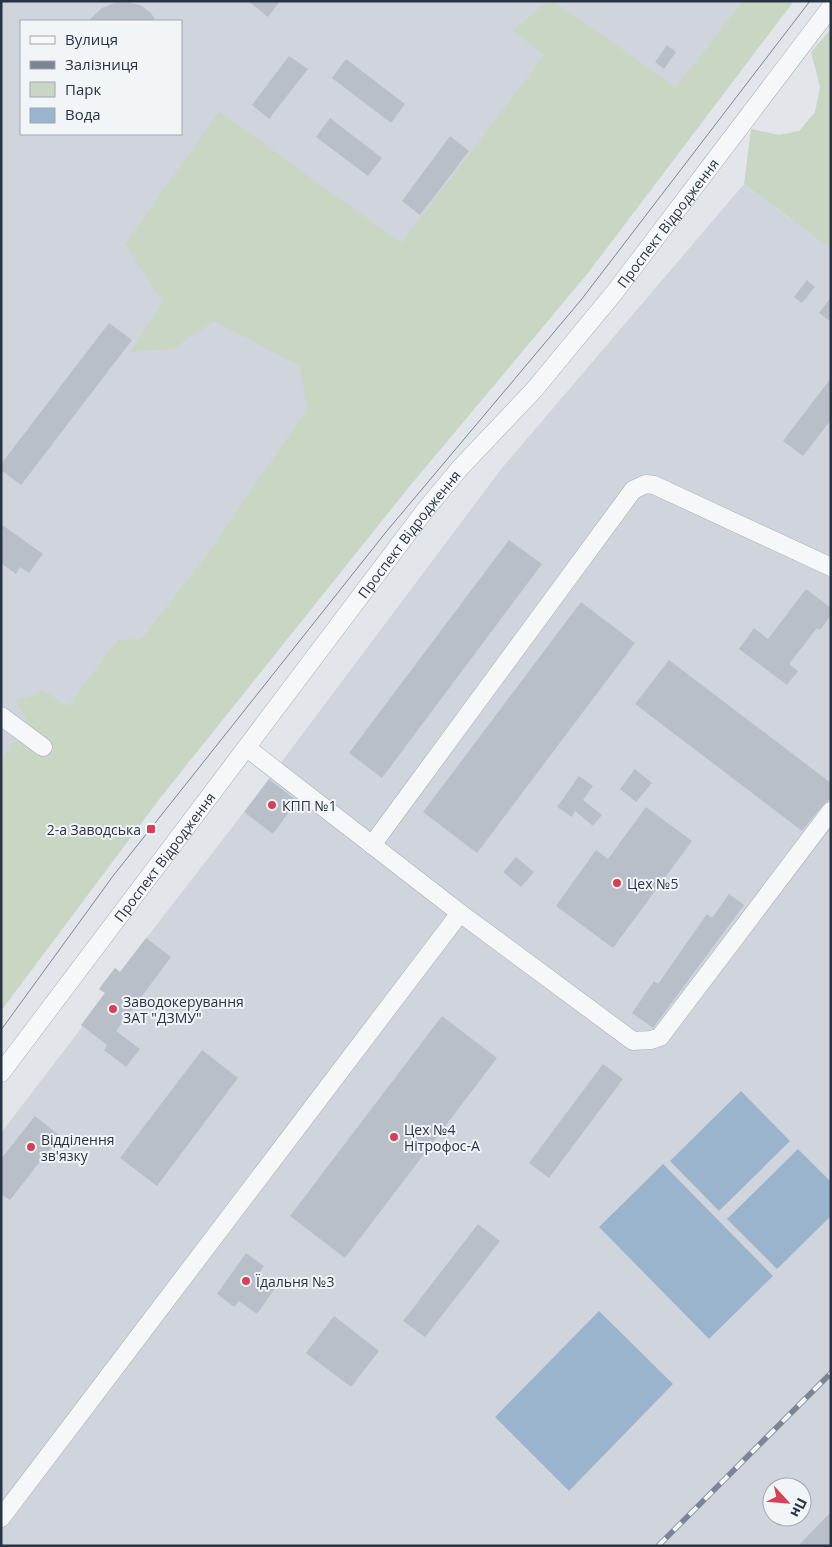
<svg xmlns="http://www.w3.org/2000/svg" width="832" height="1547" viewBox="0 0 832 1547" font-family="'Open Sans',sans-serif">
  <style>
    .built { fill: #d0d5dd; fill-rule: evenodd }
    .green { fill: #c8d6c3 }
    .water { fill: #9bb4cd }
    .building { fill: #b9bfc9 }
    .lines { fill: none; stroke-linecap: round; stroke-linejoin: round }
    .minor-casing { stroke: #a7adb6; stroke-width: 19 }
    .minor { stroke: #f5f7f9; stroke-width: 18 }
    .tram { stroke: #7b8596; stroke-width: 1 }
    .rail-casing { stroke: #7b8596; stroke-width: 5.5 }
    .rail { stroke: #f2f5f8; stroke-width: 4; stroke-dasharray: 11; stroke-linecap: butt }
    .poi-dot { fill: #d64158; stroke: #f2f5f8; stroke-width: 2 }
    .labels { text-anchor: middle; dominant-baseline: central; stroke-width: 4; stroke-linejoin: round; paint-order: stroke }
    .street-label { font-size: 14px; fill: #293344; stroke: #f2f5f8 }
    .poi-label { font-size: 14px; fill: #293344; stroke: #f2f5f8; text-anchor: start }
  </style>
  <rect width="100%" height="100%" fill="#e2e6eb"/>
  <g class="built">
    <path d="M1,1H747L682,89L66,745L1,808ZM21,21H181V134H21Z"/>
    <path d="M831,171V1546H1V1133L82,1027L81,1025L105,993L99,989L115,968L120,972L244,812L502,468L744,184L793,221ZM772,1487H802V1517H772Z"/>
  </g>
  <g class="green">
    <path d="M549,1H553L676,87L743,1H794L588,273L409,487L161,797L1,1011V780L3,756L15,740L50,750L32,731L16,700L28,698L42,690L68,706L118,640L141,639L203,560L307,409L300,366L214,321L173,349L130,352L163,302L125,244L219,111L401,243L544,56L513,30Z"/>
    <path d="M831,29V249L744,184L751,129L779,135L799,131L815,112L820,87L811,52Z"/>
  </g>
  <g class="water">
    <path d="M741,1091L790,1141L719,1211L670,1161Z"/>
    <path d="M798,1149L831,1182V1216L777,1269L727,1219Z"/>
    <path d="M663,1164L773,1276L709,1339L599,1227Z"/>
    <path d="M599,1311L673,1384L569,1491L495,1417Z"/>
  </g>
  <g class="building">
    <path d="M248,1H280L268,17Z"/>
    <path d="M127,2L140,5L151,13L156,21H88L102,8L114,3Z"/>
    <path d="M667,45L676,52L664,69L655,62Z"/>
    <path d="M289,56L308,69L269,119L252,105Z"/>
    <path d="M346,59L405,104L391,123L332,78Z"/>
    <path d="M330,118L382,158L368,176L316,137Z"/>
    <path d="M450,136L469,151L420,215L402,201Z"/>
    <path d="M807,280L815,287L802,303L794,297Z"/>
    <path d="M831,297V322L819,313Z"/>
    <path d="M109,323L132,340L21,485L1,470V464Z"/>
    <path d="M831,378V420L803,456L783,441Z"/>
    <path d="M1,524L43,554L29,573L20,567L16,574L1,563Z"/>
    <path d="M509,540L542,564L382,778L349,753Z"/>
    <path d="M806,589L831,608V615L820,630L817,628L789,664L798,671L787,685L739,649L754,628L768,639Z"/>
    <path d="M581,602L635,643L477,853L423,812Z"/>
    <path d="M669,660L831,783V798L823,805L802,831L635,704Z"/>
    <path d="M635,769L652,783L636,802L620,789Z"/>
    <path d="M579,776L593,786L583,800L602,815L593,826L575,811L572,817L557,807Z"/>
    <path d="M269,779L297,801L273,834L244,812Z"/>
    <path d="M646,807L692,841L613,948L556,906L596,850L608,859Z"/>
    <path d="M516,857L534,872L521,887L503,872Z"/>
    <path d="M729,894L744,905L653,1028L632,1013L654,981L658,984L707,914L712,918Z"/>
    <path d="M146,938L171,957L116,1031L140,1049L126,1067L104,1050L107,1045L81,1025L105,993L99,989L115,968L120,972Z"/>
    <path d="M442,1016L497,1058L345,1258L290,1216Z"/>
    <path d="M202,1050L238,1078L157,1186L120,1158Z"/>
    <path d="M603,1064L623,1079L549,1178L529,1163Z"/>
    <path d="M35,1116L60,1136L10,1200L1,1194V1159Z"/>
    <path d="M478,1224L500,1241L425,1337L403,1321Z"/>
    <path d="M246,1253L264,1266L258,1275L276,1287L257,1314L239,1301L234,1307L217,1294Z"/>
    <path d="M334,1316L379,1351L351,1387L306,1353Z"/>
    <path d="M831,1512V1546H798Z"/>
  </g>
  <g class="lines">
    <g class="minor-casing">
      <g id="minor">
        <path d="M1,716L43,747"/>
        <path d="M247,748L460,913L633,1041L651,1040L660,1037L831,811"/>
        <path d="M372,845L633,490L646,484L654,485L831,567"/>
        <path id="s1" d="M1,1073L426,509L460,468L534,390L614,293L831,7"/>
        <path d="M1,1518L460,913"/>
      </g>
    </g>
    <use href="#minor" class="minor"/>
    <path class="tram" d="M1,1030L113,876L386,532L581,300L810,1"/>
    <g class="rail-casing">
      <path id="rail" d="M658,1546L831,1373"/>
    </g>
    <use href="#rail" class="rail"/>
  </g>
  <g class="poi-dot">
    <circle cx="272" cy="805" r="5"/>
    <rect x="146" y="824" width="10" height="10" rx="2.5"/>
    <circle cx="617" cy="883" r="5"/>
    <circle cx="113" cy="1009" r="5"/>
    <circle cx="394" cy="1137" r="5"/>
    <circle cx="31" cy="1147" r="5"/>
    <circle cx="246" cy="1281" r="5"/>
  </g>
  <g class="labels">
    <g class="street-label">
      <text stroke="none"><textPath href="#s1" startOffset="1081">Проспект Відродження</textPath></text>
      <text stroke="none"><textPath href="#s1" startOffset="676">Проспект Відродження</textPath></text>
      <text stroke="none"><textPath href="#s1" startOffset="271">Проспект Відродження</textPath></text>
    </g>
    <g class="poi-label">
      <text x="282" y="805">КПП №1</text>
      <text x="141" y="829" text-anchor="end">2-а Заводська</text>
      <text x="627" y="883">Цех №5</text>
      <text x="123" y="1001">Заводокерування<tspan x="123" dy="16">ЗАТ "ДЗМУ"</tspan></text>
      <text x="404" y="1129">Цех №4<tspan x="404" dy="16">Нітрофос-А</tspan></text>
      <text x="41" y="1139">Відділення<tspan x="41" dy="16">зв'язку</tspan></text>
      <text x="256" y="1281">Їдальня №3</text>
    </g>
  </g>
  <rect width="832" height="1547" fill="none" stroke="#293344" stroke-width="5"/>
  <rect x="20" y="20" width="162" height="115" fill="#f2f5f8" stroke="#a2a7b0"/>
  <rect x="30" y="36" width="25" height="8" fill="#f5f7f9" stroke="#a2a7b0"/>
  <text x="65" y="45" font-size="15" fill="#293344">Вулиця</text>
  <rect x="30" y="61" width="25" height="8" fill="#7b8596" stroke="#a2a7b0"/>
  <text x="65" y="70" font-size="15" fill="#293344">Залізниця</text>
  <rect x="30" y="82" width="25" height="15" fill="#c8d6c3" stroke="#a2a7b0"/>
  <text x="65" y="95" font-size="15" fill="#293344">Парк</text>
  <rect x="30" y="108" width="25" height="15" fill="#9bb4cd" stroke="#a2a7b0"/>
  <text x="65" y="120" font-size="15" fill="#293344">Вода</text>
  <g transform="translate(787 1502) rotate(116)"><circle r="24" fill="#f2f5f8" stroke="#a2a7b0"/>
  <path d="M0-4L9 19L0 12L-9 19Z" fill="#d64158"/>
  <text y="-8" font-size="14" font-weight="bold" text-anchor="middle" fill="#293344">Пн</text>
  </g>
</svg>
